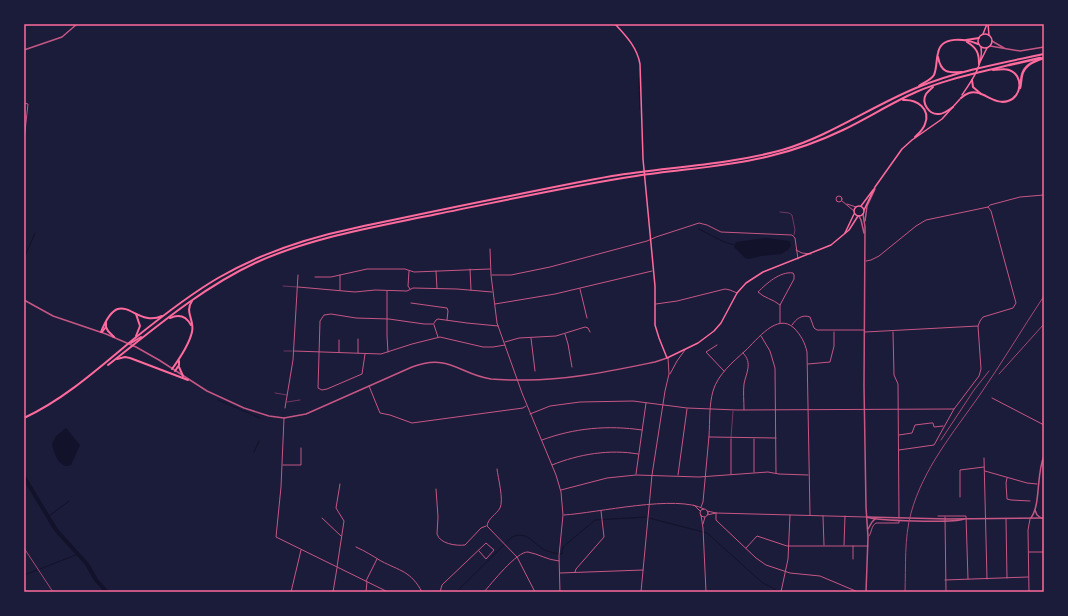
<svg xmlns="http://www.w3.org/2000/svg" width="1068" height="616" viewBox="0 0 1068 616" font-family="'PT Sans Narrow',sans-serif">
  <style>
    .water { fill: #12122b }
    .lines { fill: none; stroke-linecap: round; stroke-linejoin: round }
    .stream { stroke: #12122b; stroke-width: 1 }
    .river { stroke: #12122b; stroke-width: 4 }
    .service { stroke: #c65784; stroke-width: 0.5 }
    .minor { stroke: #c65784; stroke-width: 1 }
    .tertiary { stroke: #c65784; stroke-width: 1.5 }
    .secondary { stroke: #ff6b9d; stroke-width: 1.5 }
    .trunk { stroke: #ff6b9d; stroke-width: 2 }
    .motorway { stroke: #ff6b9d; stroke-width: 2.5 }
    .rail { stroke: #a44b75; stroke-width: 1 }
    .neatline { fill: none; stroke: #ff6b9d; stroke-width: 1.5 }
  </style>
  <rect width="100%" height="100%" fill="#1b1b3a"/>
  <g class="water">
    <path d="M766,238L790,241L791,246L788,250L781,254L761,256L749,259L745,258L734,247L736,242Z"/>
    <path d="M66,428L80,445L71,465C59,470 54,453 52,444L56,436Z"/>
  </g>
  <g class="lines">
    <g class="stream">
      <path d="M639,78V89"/>
      <path d="M639,91L640,110"/>
      <path d="M699,229L724,242L735,245"/>
      <path d="M25,256L35,233"/>
      <path d="M218,400L260,418"/>
      <path d="M254,452L259,441"/>
      <path d="M49,516L69,501"/>
      <path d="M649,518L707,533L756,577L763,583L780,592"/>
      <path d="M40,569L78,554"/>
      <path d="M24,575L37,570"/>
      <path d="M456,592L512,537C527,531 532,542 543,549C549,552 556,554 562,554L563,547L595,520L646,517"/>
    </g>
    <path class="river" d="M24,477L56,530L87,564L96,580L107,592"/>
    <g class="service">
      <path d="M780,212L789,213L792,215L795,230L794,235"/>
      <path d="M283,286L297,287"/>
      <path d="M284,351H292"/>
      <path d="M275,393L287,395"/>
      <path d="M287,402L300,400"/>
      <path d="M731,438L733,411"/>
    </g>
    <g class="minor">
      <path d="M24,103L28,104L24,140"/>
      <circle cx="839" cy="199" r="3"/>
      <path d="M842,201L854,211"/>
      <path d="M847,204L856,207"/>
      <path d="M988,207L990,205L1020,197L1044,195"/>
      <path d="M490,249L491,275L497,323L522,393L556,475L561,492L563,515L559,556L560,592"/>
      <path d="M796,250L802,253L811,254"/>
      <path d="M866,261L871,260L879,256L916,226L926,220L988,207L991,211L1016,303L1013,308L983,317L980,321L978,326"/>
      <path d="M470,269L471,290"/>
      <path d="M409,271L408,286L410,289"/>
      <path d="M436,271L437,288"/>
      <path d="M340,275V290"/>
      <path d="M492,275H511L550,267L647,241L656,237L699,223L707,225L721,232L792,235L795,238L798,259"/>
      <path d="M315,277H331L367,269H405L414,272L490,269"/>
      <path d="M298,287L355,292L375,290L407,291L413,288L457,289L492,292"/>
      <path d="M580,289L587,318"/>
      <path d="M387,291V336L388,352"/>
      <path d="M411,303L447,308L448,311L447,320"/>
      <path d="M495,304L555,294L652,271"/>
      <path d="M656,304L677,301L725,289L730,290L737,293"/>
      <path d="M780,305C773,299 764,298 758,292C766,284 780,271 793,273L794,275V279L780,305V323"/>
      <path d="M434,323L436,320L438,319L467,323L498,326"/>
      <path d="M434,325L438,337"/>
      <path d="M792,325C796,319 802,314 810,317L814,328L817,330H864"/>
      <path d="M865,332L978,326L981,369L979,376L954,409L934,445L899,450"/>
      <path d="M893,332L894,375L898,384L899,518"/>
      <path d="M565,334L568,344L572,367"/>
      <path d="M761,336L770,351L775,368L776,473"/>
      <path d="M531,338L535,371"/>
      <path d="M505,342L519,338L556,336L585,327L588,328L590,332"/>
      <path d="M717,345L706,352L724,371"/>
      <path d="M294,351L381,354L412,344L440,337L483,347H493L505,345"/>
      <path d="M339,352V340"/>
      <path d="M358,353V339"/>
      <path d="M743,353C753,363 746,373 744,384C743,392 744,401 744,410"/>
      <path d="M365,354L362,374L327,389L322,390L318,388L320,321L324,315L331,314L356,318L389,319L424,324H434"/>
      <path d="M808,364L830,362L834,346V332"/>
      <path d="M670,374L677,361L685,350"/>
      <path d="M369,386L380,413L390,415L412,423L523,408L526,406"/>
      <path d="M992,398L1044,425"/>
      <path d="M285,408L293,360L298,275"/>
      <path d="M530,414L550,406L580,402L633,401L687,408L737,410L954,409"/>
      <path d="M284,418L281,487L276,537L388,592"/>
      <path d="M899,435L912,433L915,425L931,423H933L934,427L943,426"/>
      <path d="M709,437L776,438"/>
      <path d="M754,439V472"/>
      <path d="M542,440C574,428 608,425 642,430"/>
      <path d="M984,458L987,579"/>
      <path d="M283,465H301V448"/>
      <path d="M552,465C579,454 610,449 638,454"/>
      <path d="M497,469C498,478 504,500 500,508C496,515 488,518 487,526L517,557L535,592"/>
      <path d="M985,471L1027,483L1037,484"/>
      <path d="M636,474L646,403"/>
      <path d="M731,474V439"/>
      <path d="M678,475L687,409"/>
      <path d="M1007,478L1006,483L1007,499L1011,500L1030,501"/>
      <path d="M436,489L438,517L437,534C440,544 456,546 465,545L481,528L486,526"/>
      <path d="M561,490L607,478L636,475L699,477L768,472L779,474L808,475"/>
      <path d="M960,497V470L984,467"/>
      <path d="M694,505L700,511"/>
      <path d="M701,507L703,502C705,480 707,458 709,436C710,421 709,405 713,391C718,374 733,362 745,351C757,340 777,312 794,328C801,335 805,343 807,352L810,515"/>
      <circle cx="704" cy="513" r="4"/>
      <path d="M707,511L716,513"/>
      <path d="M716,513V520L718,522L756,558L766,565L790,573L820,576L858,592"/>
      <path d="M564,515C597,513 677,494 704,509"/>
      <path d="M701,515L703,528L706,592"/>
      <path d="M707,515L716,513L866,517"/>
      <path d="M823,516L824,545"/>
      <path d="M938,516H966L968,579"/>
      <path d="M945,517L946,592"/>
      <path d="M322,518L341,536"/>
      <path d="M1006,519L1007,578"/>
      <path d="M703,524L705,517"/>
      <path d="M869,536C872,532 871,526 876,523H899V521"/>
      <path d="M844,545L845,516"/>
      <path d="M853,546V559"/>
      <path d="M356,547C365,551 373,556 381,561C400,571 411,571 422,592"/>
      <path d="M746,548L757,536L787,546H868"/>
      <path d="M1029,552H1044"/>
      <path d="M337,567L344,521L336,508L340,484"/>
      <path d="M575,572L576,569L604,537L601,511"/>
      <path d="M560,573L643,570"/>
      <path d="M945,580L1028,577"/>
      <path d="M366,581L377,559"/>
      <path d="M291,592L301,550"/>
      <path d="M333,592L337,568"/>
      <path d="M366,592L367,582"/>
      <path d="M440,592L442,585L444,583L486,543L494,550L486,559L479,551"/>
      <path d="M484,592C491,584 517,551 528,552C539,554 547,560 559,561"/>
      <path d="M641,592L652,475L665,391L669,374L668,358"/>
      <path d="M781,592L788,559L790,515"/>
      <path d="M1029,592L1028,530L1030,519"/>
    </g>
    <g class="tertiary">
      <path d="M992,41L1004,48"/>
      <path d="M990,46L1020,51L1044,47"/>
      <path d="M24,50L62,37L77,24"/>
      <path d="M863,214L865,227L864,386L866,507L868,537L866,592"/>
      <path d="M859,216L861,220L864,233"/>
      <path d="M865,221L867,206L875,189"/>
      <path d="M24,300L53,316L106,334L136,347L159,360L207,391L244,408L269,416L284,418L306,414L412,367C449,353 459,374 491,379C500,380 510,380 519,380C565,381 611,371 655,362L667,358"/>
      <path d="M1035,510L1037,515L1041,518"/>
      <path d="M867,517L948,519L1044,518"/>
      <path d="M867,517C877,521 953,523 964,519"/>
      <path d="M1031,518C1041,504 1036,474 1044,456"/>
      <path d="M868,529L872,522L875,519"/>
    </g>
    <g class="secondary">
      <path d="M615,24C626,36 637,47 640,64L643,159L655,286V325L659,338L667,358L698,343L714,331L721,323L737,293L746,283L763,272L831,245L849,230L858,216"/>
      <path d="M988,24L989,35"/>
      <circle cx="985" cy="41" r="7"/>
      <path d="M983,34L987,24"/>
      <path d="M980,62L987,48"/>
      <path d="M962,95C971,82 984,64 981,47"/>
      <circle cx="859" cy="211" r="5"/>
      <path d="M861,206L873,190"/>
      <path d="M864,210L875,187L902,149L912,140L942,119L960,99"/>
      <path d="M845,233L854,214"/>
    </g>
    <g class="trunk">
      <path d="M966,40L979,38"/>
      <path d="M967,42C977,48 979,53 979,64"/>
      <path d="M938,57C941,73 948,73 962,72"/>
      <path d="M972,80L973,87L981,94"/>
      <path d="M919,86C924,82 930,81 934,75C937,68 936,60 938,53C941,35 966,39 978,44"/>
      <path d="M933,87C931,89 928,91 926,94C921,103 929,115 939,114C944,114 949,110 953,107"/>
      <path d="M961,98C963,96 966,94 969,93C981,88 994,106 1008,101C1022,97 1024,75 1009,70C1004,68 999,70 993,70"/>
      <path d="M903,100C917,99 931,109 925,124C923,130 919,133 915,137"/>
      <path d="M136,314L140,326L136,336"/>
      <path d="M170,318C179,314 186,316 191,325"/>
      <path d="M106,327L108,331L114,337"/>
      <path d="M101,332C121,282 134,329 162,316"/>
      <path d="M102,332L106,327V322"/>
      <path d="M131,343L141,337"/>
      <path d="M117,359L125,357L130,358L188,380"/>
      <path d="M108,365C155,328 200,289 255,263C312,237 375,227 437,214C503,201 569,186 636,176C681,169 726,167 770,156C795,150 820,141 843,130C868,118 891,103 916,92C946,79 978,73 1009,65"/>
      <path d="M179,367L183,376"/>
      <path d="M172,369C180,358 189,345 192,332C195,320 184,312 192,301"/>
      <path d="M175,371L179,365V361"/>
      <path d="M24,418C65,399 100,367 135,338C161,317 189,295 218,278C261,253 307,238 355,228C407,217 458,206 510,196C544,189 578,182 612,176C669,167 727,165 782,150C830,136 870,107 916,88C957,71 1001,63 1044,54"/>
    </g>
    <g class="motorway">
      <path d="M1009,65L1040,58"/>
      <path d="M1020,88C1021,84 1021,79 1022,75C1025,64 1034,62 1043,58"/>
    </g>
    <g class="rail">
      <path d="M999,374L1044,324"/>
      <path d="M941,440L974,390L989,371"/>
      <path d="M24,548L53,592"/>
      <path d="M905,592C906,566 904,539 911,513C923,469 953,433 979,396C1002,363 1022,329 1044,296"/>
    </g>
  </g>
  <rect width="1068" height="616" fill="none" stroke="#1b1b3a" stroke-width="50"/>
  <rect x="25" y="25" width="1018" height="566" class="neatline"/>
</svg>
